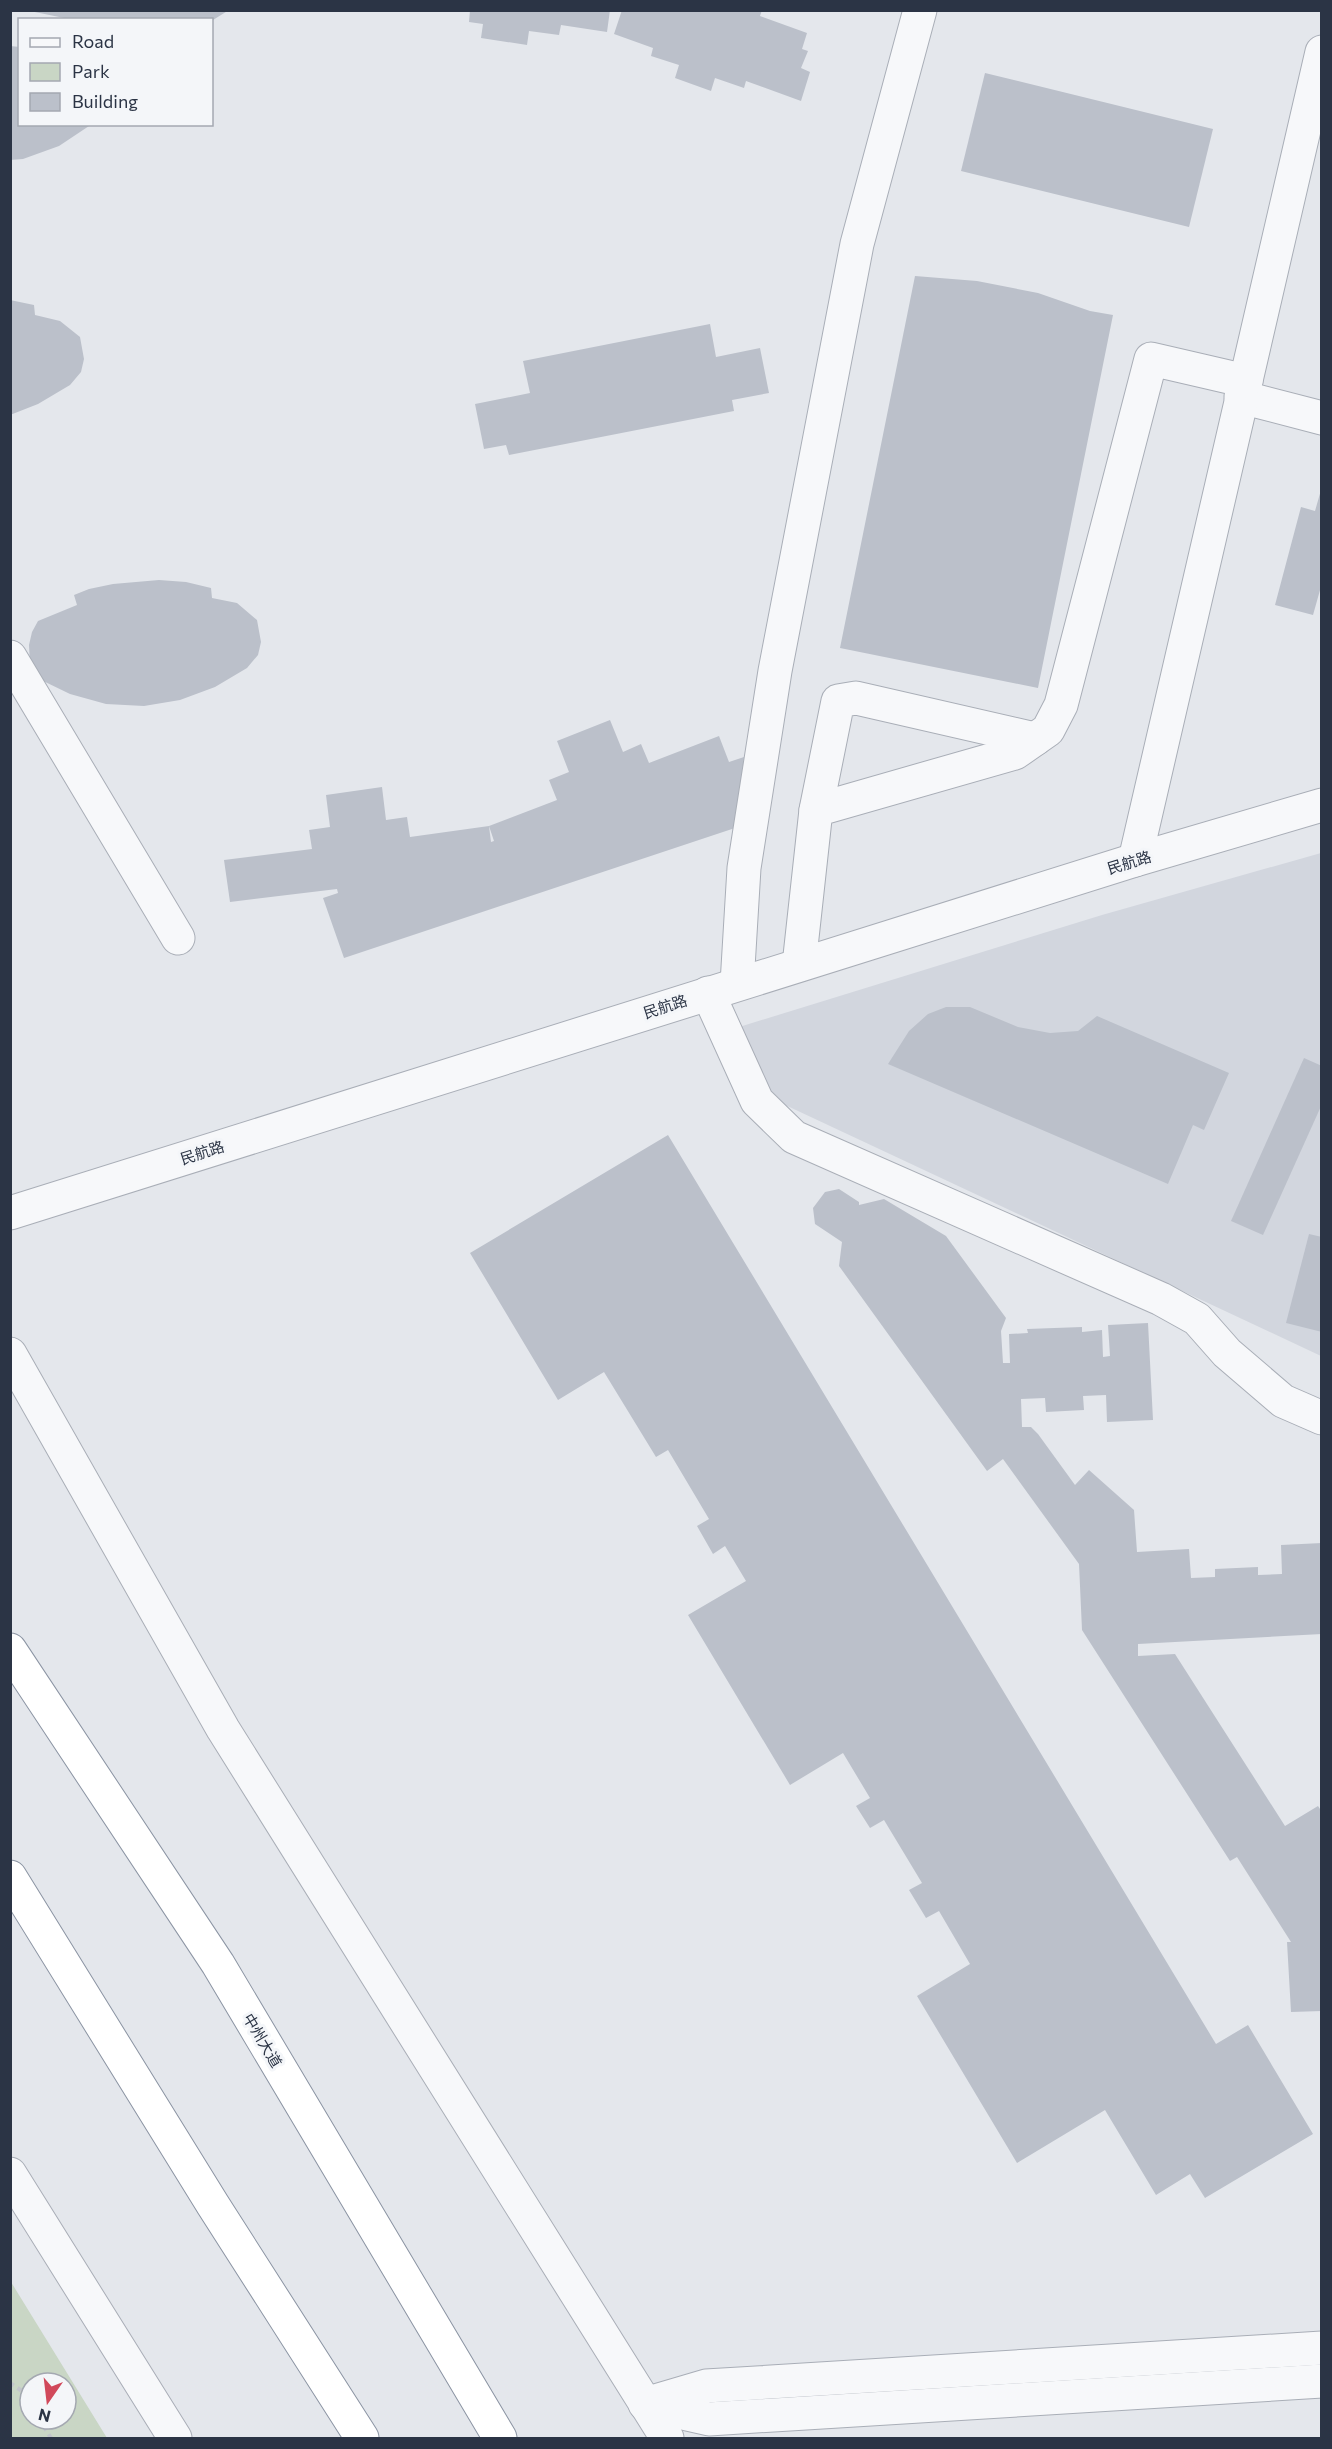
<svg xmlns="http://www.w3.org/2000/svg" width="1332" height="2449" viewBox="0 0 1332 2449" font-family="Commissioner,'Noto Sans SC',sans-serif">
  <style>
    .built { fill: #d2d6de }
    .green { fill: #c9d6c5; fill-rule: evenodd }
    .building { fill: #bbc0ca }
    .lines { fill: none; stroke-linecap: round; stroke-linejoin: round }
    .minor-casing { stroke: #a9aeb7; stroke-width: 35 }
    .highway-casing { stroke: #8b94a3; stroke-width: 35 }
    .path { stroke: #c2c5cb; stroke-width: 4; stroke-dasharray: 4.5 4.5; stroke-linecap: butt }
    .minor { stroke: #f7f8fa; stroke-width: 33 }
    .highway { stroke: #fff; stroke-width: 33 }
    .labels { text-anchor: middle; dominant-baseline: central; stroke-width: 6; stroke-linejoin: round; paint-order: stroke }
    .street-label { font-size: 15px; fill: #2b3445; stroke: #f4f6f9 }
  </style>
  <rect width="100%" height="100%" fill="#e4e7ec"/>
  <path class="built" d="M1321,853V1356L766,1096L736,1028L1102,915Z"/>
  <path class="green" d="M10,2282H11L107,2438H11ZM30,2383H66V2419H30Z"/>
  <g class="building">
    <path d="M25,10H229L213,20H74Z"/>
    <path d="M470,10H610L607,32L561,25L559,35L529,31L527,45L481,38L483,24L469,22Z"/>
    <path d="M622,10H762L760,16L807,33L802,49L808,51L801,68L810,72L801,101L746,81L744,88L715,78L711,91L675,78L679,65L651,56L653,48L614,34Z"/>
    <path d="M10,46L20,47V124H92L59,146L23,159L10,160Z"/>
    <path d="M985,73L1213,129L1189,227L961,171Z"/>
    <path d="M915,276L977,281L1038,293L1090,311L1113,315L1038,688L840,648Z"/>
    <path d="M10,300L34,305L35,315L60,321L80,337L84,359L81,372L70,385L38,404L10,415Z"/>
    <path d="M710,324L716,357L760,348L769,393L732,400L734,411L509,455L506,445L484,449L475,404L530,393L523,361Z"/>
    <path d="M1321,490L1322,583L1313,615L1275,605L1301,507L1315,511Z"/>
    <path d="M159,580L186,582L211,588L212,598L237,603L257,620L261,642L258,655L247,668L215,687L180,700L144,706L106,704L70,694L37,678L30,665L29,645L32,632L38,621L77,605L74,595L89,589L113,584Z"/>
    <path d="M610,720L623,752L641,744L649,763L719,736L729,762L744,757L735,828L344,958L323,898L338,893L337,889L230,902L224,860L312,849L309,830L330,827L326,795L382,787L386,820L407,817L410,837L489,826L491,842L494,841L489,826L557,800L549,780L569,772L557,741Z"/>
    <path d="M946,1007H970L1018,1027L1050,1033L1078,1031L1097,1016L1229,1073L1204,1130L1193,1125L1168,1184L888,1064L909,1031L928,1014Z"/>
    <path d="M1304,1058L1322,1066V1104L1263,1235L1231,1221Z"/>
    <path d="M668,1135L1216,2044L1248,2025L1313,2134L1205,2198L1190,2174L1156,2195L1105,2110L1017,2163L917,1996L970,1964L939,1911L926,1918L909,1890L922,1883L884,1820L870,1828L856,1806L870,1798L843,1753L790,1785L688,1615L746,1581L725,1546L713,1554L697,1526L709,1519L668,1450L656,1457L604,1372L558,1400L470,1253Z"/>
    <path d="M839,1189L859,1202V1205L884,1199L946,1236L1006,1318L1001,1331L1003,1363H1010L1009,1334L1028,1333L1027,1329L1082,1327V1332L1102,1330L1103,1357L1110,1356L1108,1325L1148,1323L1153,1420L1107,1422L1106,1395L1083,1396L1084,1410L1046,1412L1045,1398L1021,1399L1022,1427H1031L1038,1434L1075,1485L1089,1470L1134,1510L1137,1552L1189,1549L1191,1578L1215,1577V1569L1258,1567V1575L1282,1574L1281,1545L1322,1543V1634L1138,1644V1656L1175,1654L1285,1826L1318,1806L1322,1812V2011L1291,2012L1287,1942H1291L1237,1857L1230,1861L1082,1630L1079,1564L1003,1459L987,1471L839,1266L842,1242L815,1224L813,1208L825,1192Z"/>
    <path d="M1309,1234L1322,1237V1332L1286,1323Z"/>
  </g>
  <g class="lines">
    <g class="minor-casing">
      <g id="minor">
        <path d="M1241,397L1322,418"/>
        <path d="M10,657L178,938"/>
        <path d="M816,810L838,701L856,698L1035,739"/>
        <path d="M1135,860L1322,52"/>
        <path d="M799,965L816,810L1015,753L1048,730L1061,705L1151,359L1246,381"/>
        <path d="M737,984L744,868L775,671L857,244L920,10"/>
        <path d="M708,993L757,1101L794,1137L1161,1299L1197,1319L1227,1353L1283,1401L1322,1418"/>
        <path d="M10,1213L1135,860L1322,805"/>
        <path d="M10,1354L223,1729L667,2438"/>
        <path d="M10,2174L175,2438"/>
        <path d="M645,2404L706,2386L1322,2348"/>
        <path d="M647,2405L709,2419L1322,2381"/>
      </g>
    </g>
    <g class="highway-casing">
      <g id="highway">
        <path d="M10,1650L218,1964L500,2438"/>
        <path d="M10,1877L213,2205L362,2438"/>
      </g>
    </g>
    <g class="path">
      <path d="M10,2383L22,2391L30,2405"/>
      <path d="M39,2419L51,2438"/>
    </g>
    <use href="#minor" class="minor"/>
    <use href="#highway" class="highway"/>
  </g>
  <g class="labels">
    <g class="street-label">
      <text transform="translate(1129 862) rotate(-17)">民航路</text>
      <text transform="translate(665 1006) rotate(-18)">民航路</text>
      <text transform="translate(202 1152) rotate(-18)">民航路</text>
      <text transform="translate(263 2040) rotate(59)">中州大道</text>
    </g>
  </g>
  <rect width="1332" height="2449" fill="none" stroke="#2b3445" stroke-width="24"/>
  <rect x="18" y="18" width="195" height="108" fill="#f4f6f9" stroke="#a4a8b1" stroke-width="1.5"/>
  <rect x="30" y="38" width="30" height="9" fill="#f7f8fa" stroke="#a4a8b1" stroke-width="1.5"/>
  <text x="72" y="48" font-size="18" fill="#2b3445">Road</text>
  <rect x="30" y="63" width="30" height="18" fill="#c9d6c5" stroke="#a4a8b1" stroke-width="1.5"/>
  <text x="72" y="78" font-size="18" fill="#2b3445">Park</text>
  <rect x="30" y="93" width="30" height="18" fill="#bbc0ca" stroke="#a4a8b1" stroke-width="1.5"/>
  <text x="72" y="108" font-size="18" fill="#2b3445">Building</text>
  <g transform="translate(48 2401) rotate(194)"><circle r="28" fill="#f4f6f9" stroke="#a4a8b1" stroke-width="1.5"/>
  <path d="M0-4.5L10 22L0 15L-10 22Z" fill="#d1495b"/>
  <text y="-9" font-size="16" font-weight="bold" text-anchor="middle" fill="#2b3445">N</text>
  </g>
</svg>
